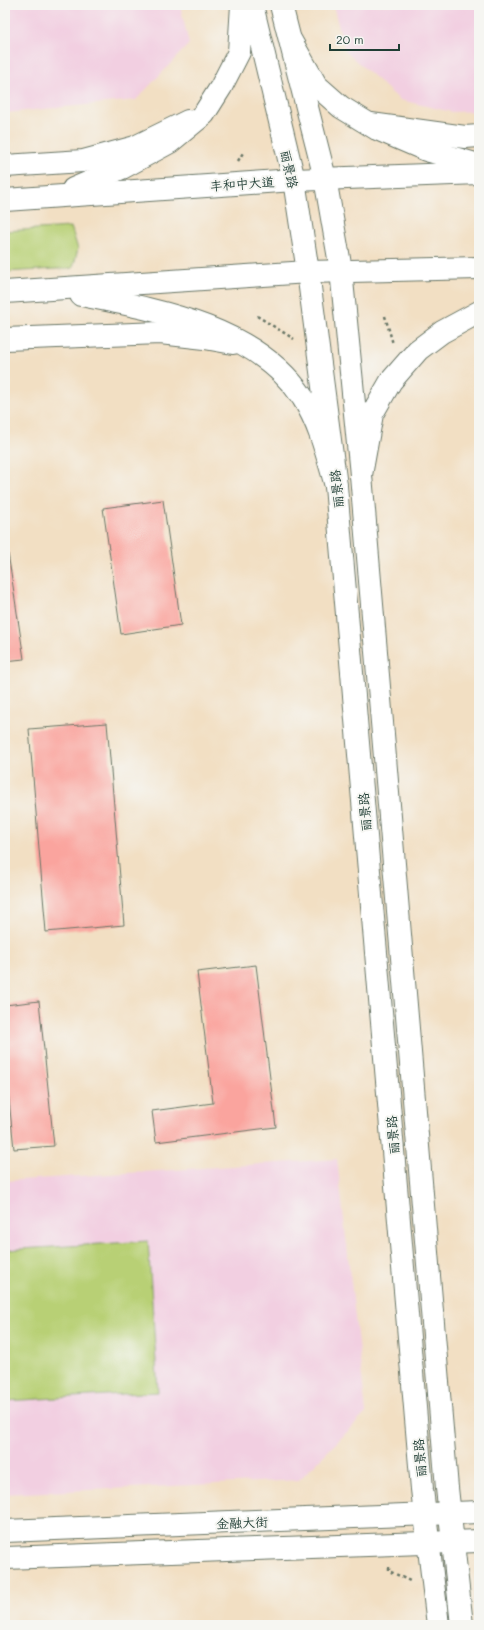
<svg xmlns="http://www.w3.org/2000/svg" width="484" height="1630" viewBox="0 0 484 1630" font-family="Mali,'LXGW WenKai TC',sans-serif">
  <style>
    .built { fill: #f2cfe1 }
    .green { fill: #b8d074; stroke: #6c8654 }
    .building { fill: #faa49e }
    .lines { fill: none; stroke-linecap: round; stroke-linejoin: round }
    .secondary-casing { stroke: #697666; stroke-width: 24 }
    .primary-casing { stroke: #697666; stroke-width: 24 }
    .path { stroke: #697666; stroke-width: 2.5; stroke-dasharray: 3 3; stroke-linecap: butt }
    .secondary { stroke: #fff; stroke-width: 22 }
    .primary { stroke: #fff; stroke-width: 22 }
    .labels { text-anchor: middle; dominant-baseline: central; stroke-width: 4; stroke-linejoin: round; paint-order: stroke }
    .street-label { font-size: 13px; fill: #1f3d34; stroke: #f6f6f2 }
  </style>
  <rect width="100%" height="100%" fill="#f6f6f2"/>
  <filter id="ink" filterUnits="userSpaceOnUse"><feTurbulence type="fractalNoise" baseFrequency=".025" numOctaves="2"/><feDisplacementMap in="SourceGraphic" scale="8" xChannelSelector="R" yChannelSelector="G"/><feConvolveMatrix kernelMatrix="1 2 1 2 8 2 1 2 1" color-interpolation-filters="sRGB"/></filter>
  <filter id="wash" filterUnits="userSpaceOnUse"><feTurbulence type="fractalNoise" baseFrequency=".012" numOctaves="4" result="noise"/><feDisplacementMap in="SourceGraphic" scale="16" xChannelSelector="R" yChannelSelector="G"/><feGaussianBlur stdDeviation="0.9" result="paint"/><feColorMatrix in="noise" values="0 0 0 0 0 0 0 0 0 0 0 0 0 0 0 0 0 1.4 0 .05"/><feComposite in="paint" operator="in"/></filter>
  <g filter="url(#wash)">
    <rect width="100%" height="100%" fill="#f2dfc3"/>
    <g class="built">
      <path d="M5,5H180L189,44L136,100L5,113Z"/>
      <path d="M333,5H479V111L452,112L400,100L345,51Z"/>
      <path d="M337,1159L366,1413L299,1480L5,1494V1181Z"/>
    </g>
    <g class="green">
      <path d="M71,227L78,249L73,268L5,272V231Z"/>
      <path d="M148,1241L158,1392L5,1401V1250Z"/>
    </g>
    <g id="blocks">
      <g class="building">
        <path d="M163,500L181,625L121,634L103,508Z"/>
        <path d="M5,533L24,659L5,661Z"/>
        <path d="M107,723L124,925L46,932L29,729Z"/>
        <path d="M256,965L276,1127L156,1142L152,1111L213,1103L197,972Z"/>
        <path d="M39,1001L54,1146L14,1149L5,1061V1005Z"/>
      </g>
    </g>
  </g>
  <g filter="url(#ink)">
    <use href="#blocks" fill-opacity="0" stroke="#697666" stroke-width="1"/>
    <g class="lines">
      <g class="secondary-casing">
        <g id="secondary">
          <path d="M252,5L294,180L308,272L336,486L422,1489L438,1625"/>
          <path d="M281,5L325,178L341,270L361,475L447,1488L462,1625"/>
          <path d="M371,124L465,137L479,136"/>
          <path d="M5,166L83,161L135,147L188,121"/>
          <path d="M5,339L160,333L205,338L233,343"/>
          <path d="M5,1531L479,1512"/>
          <path d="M5,1558L479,1541"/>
        </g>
      </g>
      <g class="primary-casing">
        <g id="primary">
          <path d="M291,41L316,85L341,107L377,129L426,150L479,165"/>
          <path d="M73,189L122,168L170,142L204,114L221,87L239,52L242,5"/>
          <path d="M5,200L294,180L479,173"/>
          <path d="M5,292L308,272L479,268"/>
          <path d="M81,295C158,310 256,327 303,398C320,425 327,455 336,486"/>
          <path d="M361,475L372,414L391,381L418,350L442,332L479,312"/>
        </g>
      </g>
      <g class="path">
        <path d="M238,161L244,151"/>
        <path d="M257,316L294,339"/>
        <path d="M385,316L393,344"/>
        <path d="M389,1567V1571L410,1581"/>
      </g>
      <use href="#secondary" class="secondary"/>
      <use href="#primary" class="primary"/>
    </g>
  </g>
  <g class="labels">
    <g class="street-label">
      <text transform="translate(290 169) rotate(78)">丽景路</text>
      <text transform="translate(242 183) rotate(-4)">丰和中大道</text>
      <text transform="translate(336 489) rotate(-96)">丽景路</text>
      <text transform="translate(364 812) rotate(-95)">丽景路</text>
      <text transform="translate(392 1135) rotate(-95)">丽景路</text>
      <text transform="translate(419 1458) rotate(-95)">丽景路</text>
      <text transform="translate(242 1522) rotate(-2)">金融大街</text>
    </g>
  </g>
  <rect width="484" height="1630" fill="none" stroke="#f6f6f2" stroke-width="20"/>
  <path d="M330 44v6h69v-6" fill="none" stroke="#1f3d34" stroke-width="2"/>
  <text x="336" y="44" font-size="12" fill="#1f3d34" stroke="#f6f6f2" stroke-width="3" paint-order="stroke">20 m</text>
</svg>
